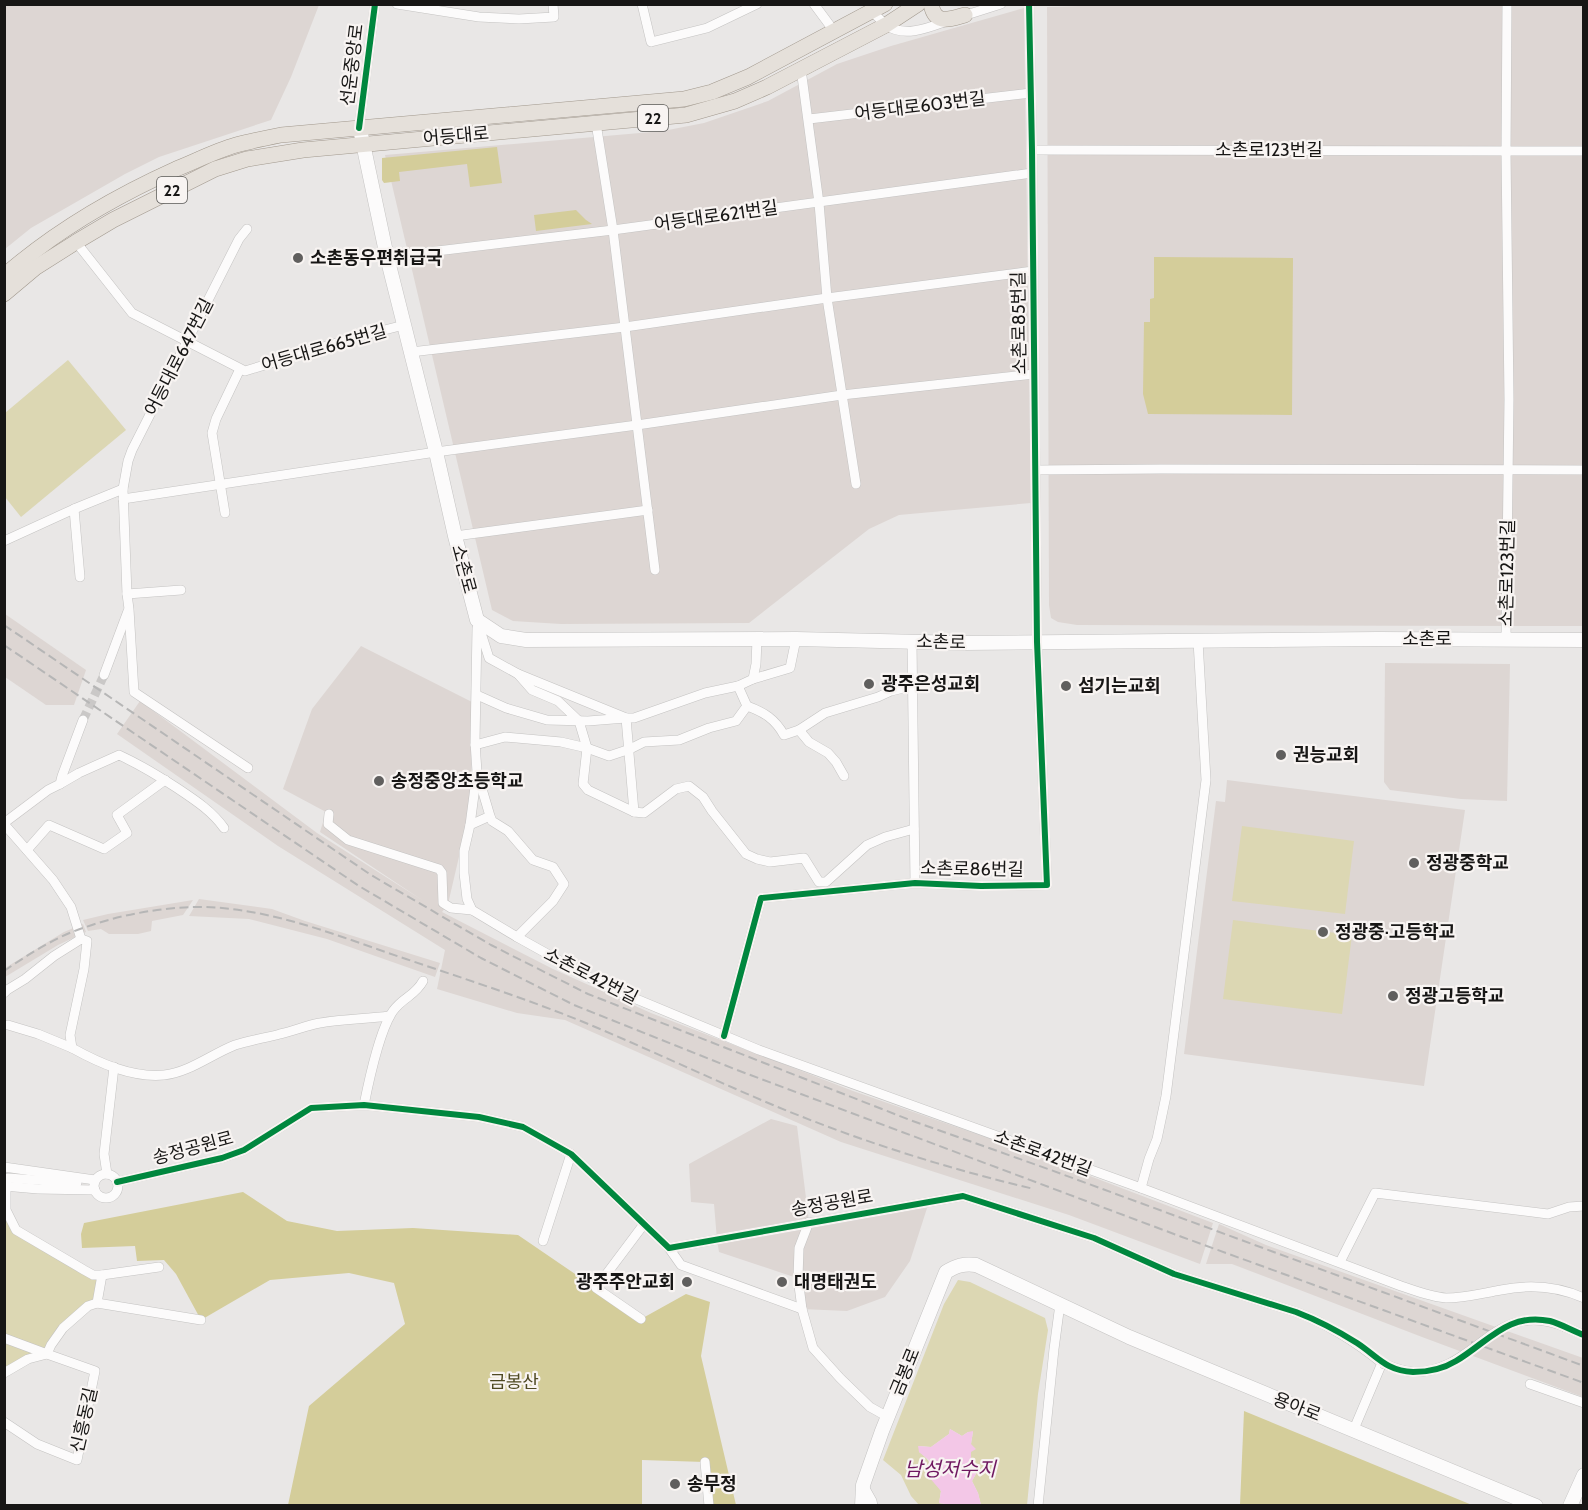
<svg xmlns="http://www.w3.org/2000/svg" width="1588" height="1510" viewBox="0 0 1588 1510" font-family="Cabin,'Noto Sans KR',sans-serif">
  <style>
    .built { fill: #ddd6d3 }
    .green { fill: #dcd7b3 }
    .forest { fill: #d4cd9a }
    .water { fill: #f3c7e7 }
    .lines { fill: none; stroke-linecap: round; stroke-linejoin: round }
    .street-tunnel { stroke: #cac8c7; stroke-width: 9; stroke-dasharray: 9 4.5; stroke-linecap: butt }
    .street-casing { stroke: #c4c3c2; stroke-width: 10 }
    .secondary-casing { stroke: #c4c3c2; stroke-width: 15 }
    .primary-casing { stroke: #a1988d; stroke-width: 16 }
    .street { stroke: #fcfbfb; stroke-width: 9 }
    .secondary { stroke: #fcfbfb; stroke-width: 14 }
    .primary { stroke: #e5e0da; stroke-width: 15 }
    .rail { stroke: #b6b6b6; stroke-width: 2; stroke-dasharray: 9 4.5; stroke-linecap: butt }
    .street-bridge-casing { stroke: #c4c3c2; stroke-width: 10; stroke-linecap: butt }
    .street-bridge { stroke: #fcfbfb; stroke-width: 9 }
    .cycleway-casing { stroke: #f8f4f2; stroke-width: 10 }
    .cycleway { stroke: #00873e; stroke-width: 6 }
    .poi-dot { fill: #605f5e; stroke: #f8f4f2; stroke-width: 2 }
    .labels { text-anchor: middle; dominant-baseline: central; stroke-width: 4.5; stroke-linejoin: round; paint-order: stroke }
    .shield { fill: #f8f4f2; stroke: #5a5957; stroke-width: 1.5 }
    .shield-label { font-size: 16px; font-weight: bold; fill: #171615 }
    .street-label { font-size: 18px; fill: #171615; stroke: #f8f4f2 }
    .poi-label { font-size: 18px; font-weight: bold; fill: #171615; stroke: #f8f4f2; text-anchor: start }
    .park-label { font-size: 18px; fill: #4e4922; stroke: #f8f4f2 }
    .water-label { font-size: 20px; font-style: italic; fill: #6f1860; stroke: #f8f4f2 }
  </style>
  <rect width="100%" height="100%" fill="#e9e7e6"/>
  <g class="built">
    <path d="M5,4H319V5L291,77L271,120L159,157L125,174L31,228L5,249Z"/>
    <path d="M1143,4L1583,5V626L1077,625L1058,622L1051,618L1049,605L1047,7Z"/>
    <path d="M1024,8L1031,503L899,515L869,529L749,623L561,624L513,621L492,610L385,155L663,131L704,123L768,101L837,64L891,46Z"/>
    <path d="M5,614L86,670L74,705H46L5,677Z"/>
    <path d="M361,646L472,702L471,805L448,904L442,912L553,969L651,1013L853,1091L1014,1147L1213,1223L1200,1264L1069,1215L841,1142L565,1020L517,1013L437,989L445,950L278,846L117,734L140,701L317,833L422,900L320,832L326,812L283,789L312,709Z"/>
    <path d="M1385,663L1510,664L1507,801L1461,799L1390,790L1384,782Z"/>
    <path d="M1227,780L1465,810L1424,1086L1184,1054L1216,801L1225,802Z"/>
    <path d="M199,899L272,909L305,921L440,963L435,977L327,939L249,919L189,916Z"/>
    <path d="M193,900L183,915L152,921L151,931L138,934H109L101,929L88,931L83,920L108,914Z"/>
    <path d="M83,924L86,932L58,945L5,977V968L64,932Z"/>
    <path d="M771,1119L797,1126L809,1222L929,1202L910,1261L885,1297L847,1311L802,1309L797,1278L719,1252L717,1240L714,1204L691,1202L689,1164Z"/>
    <path d="M1219,1224L1266,1245L1583,1358V1397L1422,1337L1232,1264H1206Z"/>
  </g>
  <g class="green">
    <path d="M68,360L126,430L21,517L5,497V413Z"/>
    <path d="M1242,826L1354,841L1345,914L1232,901Z"/>
    <path d="M1233,920L1352,935L1342,1014L1223,999Z"/>
    <path d="M4,1210L16,1230L84,1270L102,1275L97,1303L88,1306L51,1345L4,1373Z"/>
    <path d="M958,1280L970,1282L1045,1318L1048,1330L1038,1394L1027,1505H981L978,1493L972,1481L977,1472L971,1465V1444L973,1432H968L962,1436L950,1429L949,1434L931,1447L919,1446V1452C937,1464 930,1476 941,1491L939,1503L951,1505H919L911,1496L901,1475L883,1460L944,1304Z"/>
  </g>
  <g class="forest">
    <path d="M497,147L502,183L470,187L467,164L399,172L400,181L384,183L382,180V158Z"/>
    <path d="M576,210L586,220L592,224L536,231L534,215Z"/>
    <path d="M1154,257L1293,258L1292,415L1148,414L1143,394L1144,322H1150V299L1154,298Z"/>
    <path d="M243,1192L287,1221L337,1231L413,1228L518,1235L641,1319L686,1294L710,1302L701,1356L736,1505H709L705,1462L642,1460V1505H288L309,1406L405,1324L394,1283L349,1273L270,1280L201,1320L176,1274L164,1260L137,1261L135,1246L82,1248L81,1234L84,1223Z"/>
    <path d="M1244,1411L1472,1505H1240Z"/>
  </g>
  <path class="water" d="M950,1429L962,1436L968,1432L973,1431L971,1444L976,1449L971,1452V1465L977,1472L972,1481L978,1493L981,1505H951L939,1503L941,1491L928,1476L929,1460L919,1452L918,1446L931,1447L949,1434Z"/>
  <g class="lines">
    <path class="street-tunnel" d="M83,720L104,675"/>
    <g class="street-casing">
      <g id="street">
        <path d="M397,4L479,17L519,19L554,17L553,4"/>
        <path d="M642,4L651,42L707,28L757,4"/>
        <path d="M814,4L834,31"/>
        <path d="M872,11C876,15 881,21 886,25C904,38 928,28 947,21"/>
        <path d="M960,17L1001,4"/>
        <path d="M801,69L819,203L827,298L856,484"/>
        <path d="M809,119L1031,93"/>
        <path d="M596,123L613,230L655,570"/>
        <path d="M359,128L375,4"/>
        <path d="M1032,150L1584,151"/>
        <path d="M247,229L239,239L132,450L128,461L123,489L127,594L129,609L134,692L248,768"/>
        <path d="M76,242L132,313L245,371L353,338L404,325"/>
        <path d="M387,257L613,230L1032,173"/>
        <path d="M411,352L625,327L827,298L1033,271"/>
        <path d="M1036,470L1161,469L1584,470"/>
        <path d="M123,499L436,452L637,425L842,395L1034,374"/>
        <path d="M74,509L80,577"/>
        <path d="M225,513L212,433L216,419L240,369"/>
        <path d="M455,536L648,510"/>
        <path d="M4,541L74,509L123,489"/>
        <path d="M127,594L181,590"/>
        <path d="M477,620L489,658L518,674L626,718L634,812"/>
        <path d="M1506,640L1509,399L1506,152L1507,4"/>
        <path d="M912,642L915,883"/>
        <path d="M518,674L532,690L558,701L579,721L587,748L583,784L588,790L634,812L644,813L676,789L689,786L703,797L712,811L746,854L757,859L770,862L804,858L819,882H826L867,845L885,837L914,829"/>
        <path d="M104,675L128,611"/>
        <path d="M753,679L790,668L796,639"/>
        <path d="M477,695L506,708L547,720L588,721L626,718H634L705,693L738,686"/>
        <path d="M747,706L738,686L753,679L756,664L757,639"/>
        <path d="M799,730L809,742L828,753L836,762L844,776"/>
        <path d="M475,745L505,737L561,742L587,748L609,756L630,749L644,742L679,740L709,728L736,721L747,706C764,712 775,719 784,735L799,730L825,713L878,697L891,691L912,686"/>
        <path d="M477,772L490,816L470,825L464,851V873L467,899L472,910L517,937L553,901L564,884L553,867L533,860L508,831L492,821L490,816"/>
        <path d="M60,784L79,773L119,755C141,765 157,775 177,788C195,800 212,811 224,828"/>
        <path d="M329,814L328,824L348,840L439,869L442,873L443,903L451,908L472,910"/>
        <path d="M4,823L48,790L60,784L62,776L83,720"/>
        <path d="M4,824L53,880L71,907L81,939"/>
        <path d="M470,825L477,772L475,742L477,628"/>
        <path d="M27,850L49,825L104,849L127,833L117,815L165,780"/>
        <path d="M517,937L605,986L759,1050L1141,1188L1401,1286C1416,1291 1431,1297 1446,1298C1465,1298 1483,1293 1501,1290C1530,1284 1557,1286 1584,1298"/>
        <path d="M81,939L87,941L84,969L70,1035L72,1048C99,1063 132,1078 164,1075C188,1073 212,1054 235,1045C250,1040 266,1038 280,1034C294,1031 307,1025 320,1023C343,1019 367,1019 389,1016"/>
        <path d="M4,993L7,990L25,979L54,956L81,939"/>
        <path d="M8,1025L38,1034L72,1048"/>
        <path d="M724,1036L761,898L915,883L981,886L1047,885L1037,642L1032,150L1029,4"/>
        <path d="M364,1105C369,1080 379,1031 393,1011C403,997 415,996 423,981"/>
        <path d="M4,1167L95,1180"/>
        <path d="M107,1174L104,1154L114,1067"/>
        <circle cx="106" cy="1186" r="12"/>
        <path d="M8,1178L77,1183"/>
        <path d="M117,1182L222,1158L244,1150L311,1108L364,1105L479,1117L523,1127L571,1154L669,1248L963,1196L1094,1238L1174,1274L1296,1312C1328,1324 1355,1341 1382,1363L1354,1429"/>
        <path d="M4,1186L38,1189L95,1190"/>
        <path d="M1141,1188L1149,1159L1157,1139L1166,1096L1206,780L1198,641"/>
        <path d="M809,1222L799,1248L798,1278L802,1309L813,1348L840,1378L870,1407L888,1417"/>
        <path d="M543,1241L571,1154"/>
        <path d="M669,1248L681,1265L802,1309"/>
        <path d="M1340,1262L1375,1193L1548,1214L1569,1207L1584,1206"/>
        <path d="M102,1275L159,1267"/>
        <path d="M97,1303L201,1320"/>
        <path d="M641,1319L596,1288L644,1224"/>
        <path d="M1565,1327L1584,1335"/>
        <path d="M4,1338L47,1354L51,1345L63,1328L88,1306L97,1303L102,1275H93L84,1270L16,1230L6,1210V1186"/>
        <path d="M4,1373L28,1359L47,1354L95,1371L77,1460L37,1444L4,1422"/>
        <path d="M1530,1384L1584,1403"/>
        <path d="M705,1462L709,1506"/>
        <path d="M863,1485L872,1501L873,1506"/>
        <path d="M1038,1506L1054,1349L1060,1304"/>
      </g>
    </g>
    <g class="secondary-casing">
      <g id="secondary">
        <path d="M361,134L387,257L436,452L455,536L477,620L501,636L526,640L796,639L964,643L1378,639L1584,640"/>
        <path d="M862,1506L863,1485L882,1431L946,1272C956,1266 964,1263 976,1265L1129,1337L1536,1506"/>
        <path d="M1570,1506L1584,1475"/>
      </g>
    </g>
    <g class="primary-casing">
      <g id="primary">
        <path d="M931,4C935,26 950,19 965,15"/>
        <path d="M4,276C55,231 114,197 176,169C196,161 215,151 236,145C251,141 266,138 281,135L684,99L712,92L748,77L885,4"/>
        <path d="M4,294L35,268L76,242L113,220L215,169L247,159L303,150L686,115L735,101L767,87L886,25L918,4"/>
      </g>
    </g>
    <use href="#street" class="street"/>
    <use href="#secondary" class="secondary"/>
    <use href="#primary" class="primary"/>
    <g class="rail">
      <path d="M4,625L371,875L491,945L588,994L910,1120L1048,1169L1584,1366"/>
      <path d="M4,645L359,886L481,958L574,1005L737,1070L1182,1237L1584,1383"/>
      <path d="M4,971C29,954 57,936 86,927C120,915 158,908 194,907C268,906 337,936 406,959C465,979 524,998 581,1021C646,1048 709,1078 773,1105C857,1140 945,1168 1034,1189"/>
    </g>
    <g class="street-bridge-casing">
      <path id="street-bridge" d="M1382,1363C1392,1367 1401,1371 1413,1372C1477,1373 1494,1297 1565,1327"/>
    </g>
    <use href="#street-bridge" class="street-bridge"/>
    <g class="cycleway-casing">
      <g id="cycleway">
        <path d="M359,128L375,4"/>
        <path d="M724,1036L761,898L915,883L981,886L1047,885L1037,642L1032,150L1029,4"/>
        <path d="M117,1182L222,1158L244,1150L311,1108L364,1105L479,1117L523,1127L571,1154L669,1248L963,1196L1094,1238L1174,1274L1296,1312C1317,1320 1338,1331 1357,1343C1377,1356 1386,1371 1413,1372C1428,1372 1443,1369 1456,1361C1488,1342 1508,1312 1550,1321C1561,1324 1573,1331 1584,1335"/>
      </g>
    </g>
    <use href="#cycleway" class="cycleway"/>
  </g>
  <g class="poi-dot">
    <circle cx="298" cy="258" r="6"/>
    <circle cx="869" cy="684" r="6"/>
    <circle cx="1066" cy="686" r="6"/>
    <circle cx="1281" cy="755" r="6"/>
    <circle cx="379" cy="781" r="6"/>
    <circle cx="1414" cy="863" r="6"/>
    <circle cx="1323" cy="932" r="6"/>
    <circle cx="1393" cy="996" r="6"/>
    <circle cx="687" cy="1282" r="6"/>
    <circle cx="782" cy="1282" r="6"/>
    <circle cx="675" cy="1484" r="6"/>
  </g>
  <g class="labels">
    <g class="shield">
      <rect x="638" y="105" width="30" height="26" rx="4.5"/>
      <rect x="157" y="177" width="30" height="26" rx="4.5"/>
    </g>
    <g class="shield-label">
      <text x="653" y="118">22</text>
      <text x="172" y="190">22</text>
    </g>
    <g class="street-label">
      <text transform="translate(352 65) rotate(-83)">선운중앙로</text>
      <text transform="translate(920 106) rotate(-7)">어등대로603번길</text>
      <text transform="translate(456 136) rotate(-5)">어등대로</text>
      <text x="1269" y="150">소촌로123번길</text>
      <text transform="translate(716 216) rotate(-8)">어등대로621번길</text>
      <text transform="translate(1019 323) rotate(-91)">소촌로85번길</text>
      <text transform="translate(324 348) rotate(-16)">어등대로665번길</text>
      <text transform="translate(179 357) rotate(-63)">어등대로647번길</text>
      <text transform="translate(464 569) rotate(75)">소촌로</text>
      <text transform="translate(1507 573) rotate(-89)">소촌로123번길</text>
      <text x="1427" y="639">소촌로</text>
      <text transform="translate(941 642) rotate(1)">소촌로</text>
      <text transform="translate(972 869) rotate(1)">소촌로86번길</text>
      <text transform="translate(591 976) rotate(27)">소촌로42번길</text>
      <text transform="translate(193 1148) rotate(-15)">송정공원로</text>
      <text transform="translate(1043 1153) rotate(20)">소촌로42번길</text>
      <text transform="translate(832 1203) rotate(-10)">송정공원로</text>
      <text transform="translate(905 1372) rotate(-68)">금봉로</text>
      <text transform="translate(1297 1407) rotate(21)">용아로</text>
      <text transform="translate(84 1420) rotate(-77)">신흥동길</text>
    </g>
    <g class="poi-label">
      <text x="310" y="258">소촌동우편취급국</text>
      <text x="881" y="684">광주은성교회</text>
      <text x="1078" y="686">섬기는교회</text>
      <text x="1293" y="755">권능교회</text>
      <text x="391" y="781">송정중앙초등학교</text>
      <text x="1426" y="863">정광중학교</text>
      <text x="1335" y="932">정광중·고등학교</text>
      <text x="1405" y="996">정광고등학교</text>
      <text x="675" y="1282" text-anchor="end">광주주안교회</text>
      <text x="794" y="1282">대명태권도</text>
      <text x="687" y="1484">송무정</text>
    </g>
    <g class="park-label">
      <text x="514" y="1382">금봉산</text>
    </g>
    <g class="water-label">
      <text x="950" y="1469">남성저수지</text>
    </g>
  </g>
  <rect width="1588" height="1510" fill="none" stroke="#171615" stroke-width="12"/>
</svg>
